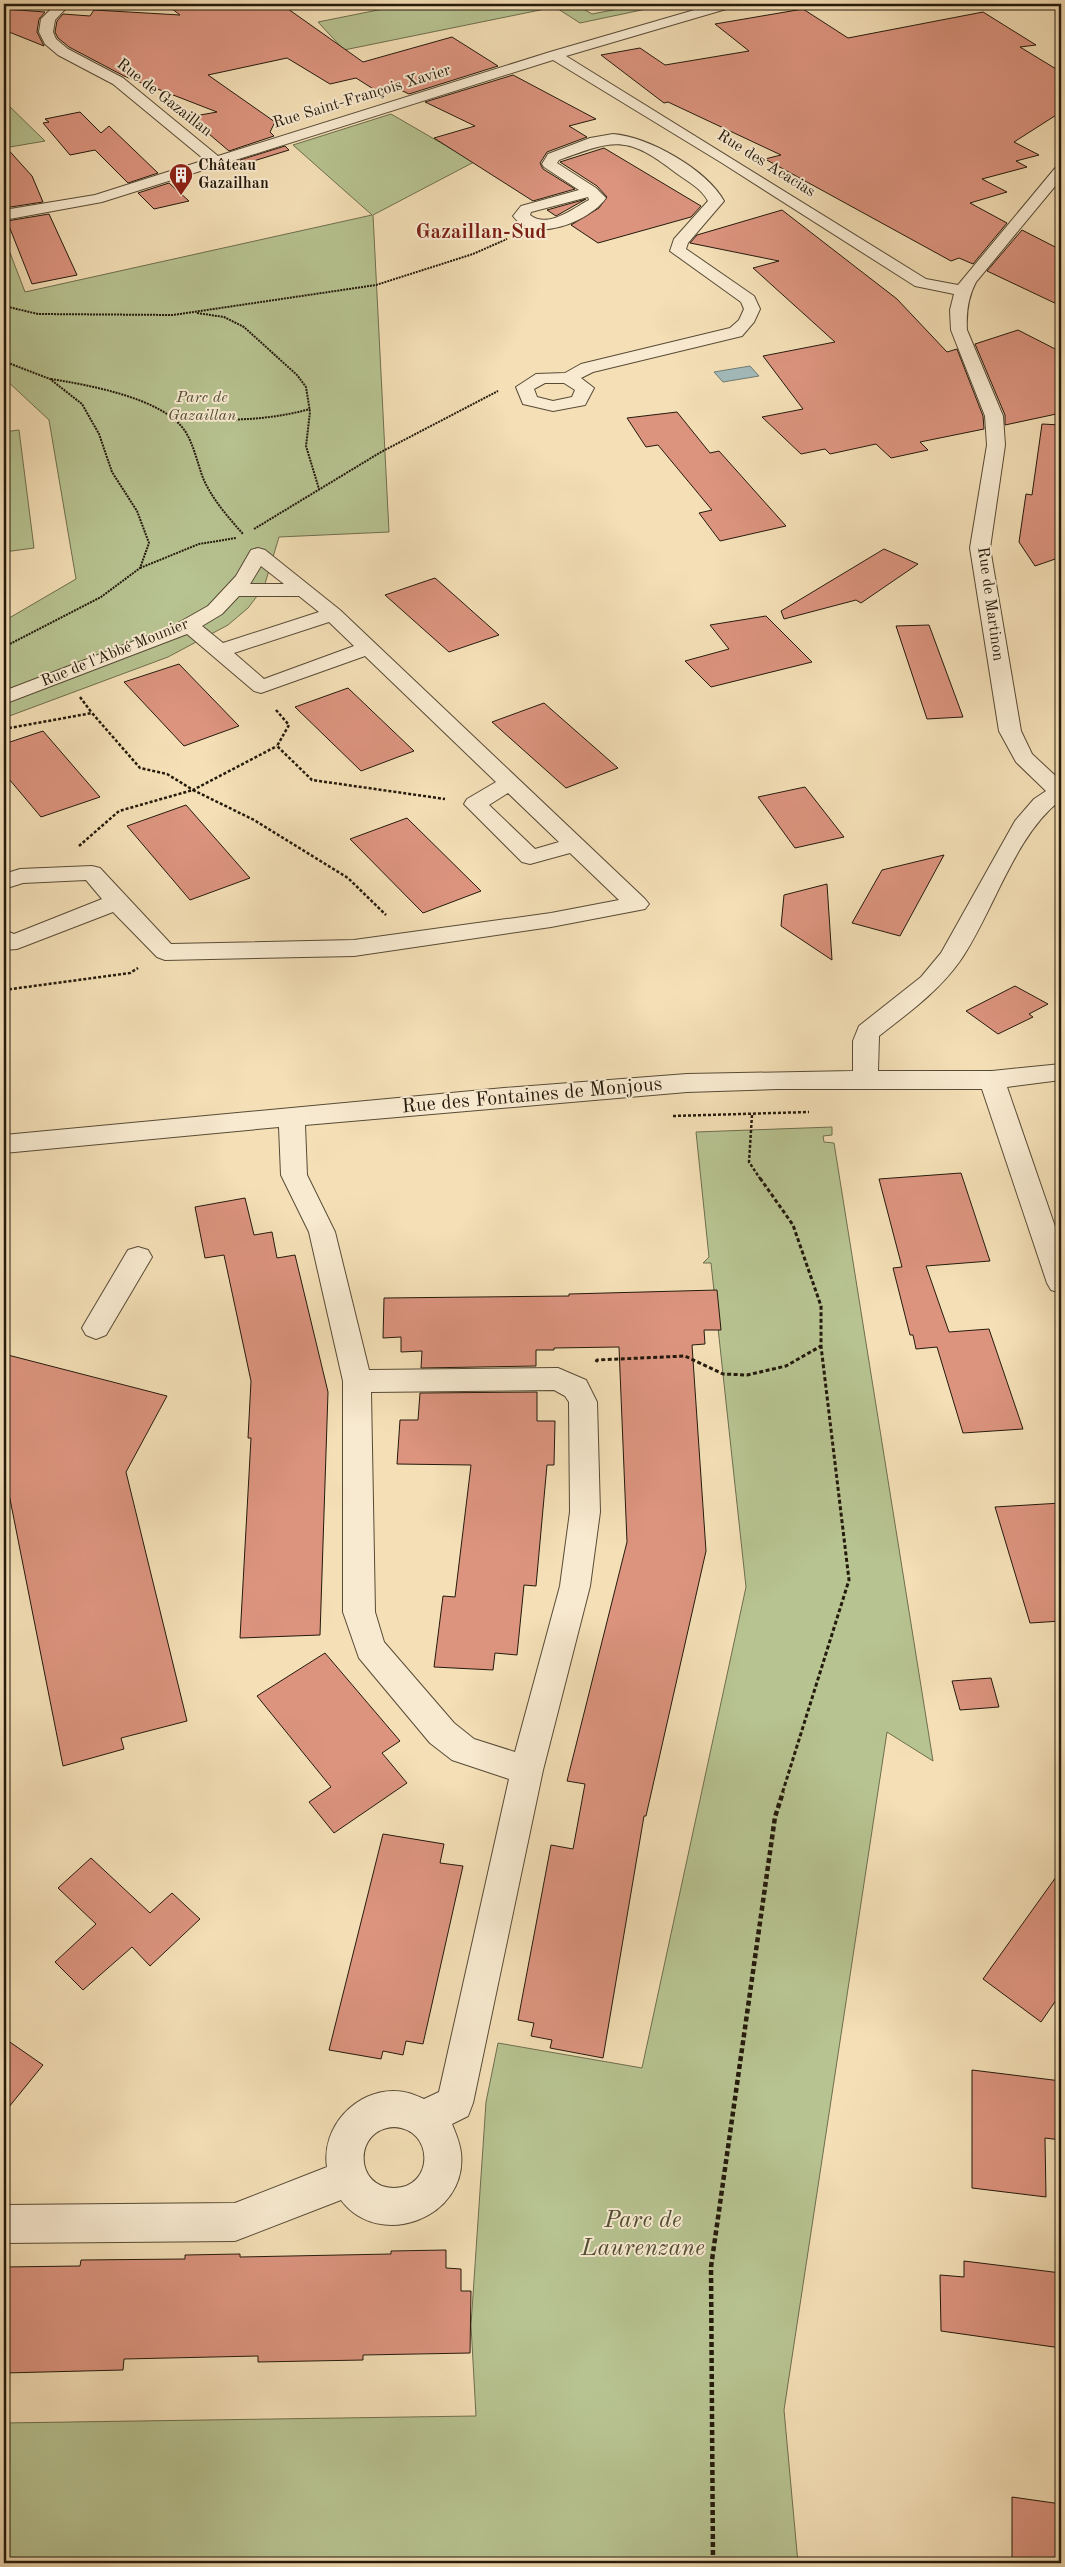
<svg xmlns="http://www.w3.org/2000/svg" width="1065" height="2567" viewBox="0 0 1065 2567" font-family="'Old Standard TT',serif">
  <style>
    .green { fill: #b7c391; stroke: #6e6e4e }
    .water { fill: #a2baba; stroke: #707a74 }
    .building { fill: #dc947f; stroke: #241a0c }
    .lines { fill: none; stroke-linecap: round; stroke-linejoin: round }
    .minor-casing { stroke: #584b36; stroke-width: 2 }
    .path-far3 { stroke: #241a0c; stroke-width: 2; stroke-dasharray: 2 1; stroke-linecap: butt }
    .path-far2 { stroke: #241a0c; stroke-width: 2.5; stroke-dasharray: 3 2; stroke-linecap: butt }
    .path-far1 { stroke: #241a0c; stroke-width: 3; stroke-dasharray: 4 2.5; stroke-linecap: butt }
    .path { stroke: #241a0c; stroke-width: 4.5; stroke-dasharray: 5 3; stroke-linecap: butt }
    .minor { fill: #f8ead0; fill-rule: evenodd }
    .labels { text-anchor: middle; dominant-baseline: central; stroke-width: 4; stroke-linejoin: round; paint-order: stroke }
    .far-street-label { font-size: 16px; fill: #241a0c; stroke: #f8ead0 }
    .far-poi-label { font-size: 16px; font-weight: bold; fill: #241a0c; stroke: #f8ead0; text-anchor: start }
    .far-park-label { font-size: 16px; font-style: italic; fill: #504d34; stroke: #f8ead0 }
    .street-label { font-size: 20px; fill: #241a0c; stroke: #f8ead0 }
    .far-district-label { font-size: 21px; font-weight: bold; fill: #7a1f14; stroke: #f8ead0 }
    .near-park-label { font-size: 24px; font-style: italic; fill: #504d34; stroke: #f8ead0 }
  </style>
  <rect width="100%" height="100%" fill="#f4dfb6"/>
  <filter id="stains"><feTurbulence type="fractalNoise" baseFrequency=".004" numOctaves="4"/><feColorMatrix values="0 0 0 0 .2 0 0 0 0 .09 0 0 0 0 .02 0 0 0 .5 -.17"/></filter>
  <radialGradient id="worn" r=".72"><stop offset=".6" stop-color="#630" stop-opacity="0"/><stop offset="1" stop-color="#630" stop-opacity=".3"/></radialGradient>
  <g class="green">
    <path d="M383,4H575L592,14L644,4H670L580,23L555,7L344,50L318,22L388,8Z"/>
    <path d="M4,101L45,141L4,148Z"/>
    <path d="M391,114L474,162L373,215L389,532L279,537L264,587L248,608L228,625L168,657L4,718V621L76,579L49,420L4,378V237L25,292L372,215L293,145Z"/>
    <path d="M19,430L34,548L4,552V432Z"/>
    <path d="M832,1127V1135L823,1136L824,1142L834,1143L933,1761L887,1732L784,2410L798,2563H4V2423L476,2416L471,2325L486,2102L498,2043L642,2068L746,1587L711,1263H703L709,1257L696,1132Z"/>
  </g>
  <path class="water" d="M750,366L759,376L723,382L714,372Z"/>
  <g class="building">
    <path d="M166,4H281L363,62L452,37L498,66L409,94L392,86L375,90L356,78L330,84L287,58L208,75L275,122L270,132L274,136L229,151L189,117L217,112L124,76L69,47L58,38L55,32L57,21L63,14L90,16L94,10L180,15Z"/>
    <path d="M4,9L45,12L39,19L37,32L44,46L4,30Z"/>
    <path d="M803,9L848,38L983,12L1036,45L1020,47L1061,72V112L1014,142L1039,155L1016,161L1027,167L982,179L1007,192L970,203L1007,223L973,264L959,258L951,261L765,159L781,155L668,102L664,103L601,55L640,48L665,65L749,51L715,24Z"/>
    <path d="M513,75L596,119L569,126L587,137L547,152L540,163L543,169L575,189L533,201L434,138L475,126L425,102Z"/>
    <path d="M80,112L101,133L109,126L158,173L128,183L95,150L70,155L43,123L49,122L45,119Z"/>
    <path d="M4,145L32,176L43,202L4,208Z"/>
    <path d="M285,146L289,150L244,164L240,160Z"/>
    <path d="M604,148L701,206L691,217L598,243L571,225L599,208L607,197L597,186L560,162Z"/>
    <path d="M169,183L189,201L154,209L138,193Z"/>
    <path d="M586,199L556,216L547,210Z"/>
    <path d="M782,210L897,299L947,352L957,349L983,416L984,429L920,442L928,450L891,458L876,444L830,454L825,449L801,454L762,417L803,409L763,356L835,342L753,268L779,261L690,243L697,235Z"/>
    <path d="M49,214L77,275L32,284L7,221Z"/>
    <path d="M1022,230L1061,250V306L987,271Z"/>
    <path d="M1018,330L1061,352V413L1005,425V415L975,344Z"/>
    <path d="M677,412L710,453L719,451L786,526L720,541L699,513L712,510L658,445L646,447L627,418Z"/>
    <path d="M1042,424L1061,425V557L1035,566L1019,542L1026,494L1032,495Z"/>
    <path d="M884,549L918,564L861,603L856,600L784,619L781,611Z"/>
    <path d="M435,578L499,635L449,652L385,595Z"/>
    <path d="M766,616L812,662L711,687L685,661L729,649L710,625Z"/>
    <path d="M929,625L963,717L927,719L896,626Z"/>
    <path d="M179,664L239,726L184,746L124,682Z"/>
    <path d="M348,688L414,751L361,771L295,707Z"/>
    <path d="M544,703L618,768L566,788L492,722Z"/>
    <path d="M43,731L100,797L41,817L4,773V744Z"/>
    <path d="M805,787L844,837L795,848L758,797Z"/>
    <path d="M186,805L250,878L190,900L127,826Z"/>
    <path d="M407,818L481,891L423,913L350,839Z"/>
    <path d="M944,855L900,936L852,923L882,870Z"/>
    <path d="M827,884L832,960L781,926L784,895Z"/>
    <path d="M1015,986L1048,1004L1029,1014L1033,1017L998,1034L966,1011Z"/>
    <path d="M961,1173L990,1261L926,1266L949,1332L989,1329L1023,1429L963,1433L937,1347L916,1349L913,1335H910L893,1268L902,1267L879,1179Z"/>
    <path d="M245,1198L254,1235L272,1232L277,1258L295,1255L328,1392L320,1635L240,1638L251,1438H248L251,1381L224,1255L205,1258L195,1207Z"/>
    <path d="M717,1290L721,1330H704L705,1344L692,1345L706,1551L646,1816H644L603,2058L550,2048L552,2040L531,2036L534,2023L518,2020L551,1845L573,1849L585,1784L567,1781L627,1542L619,1347L554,1348V1350H536V1366L421,1368L422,1351L401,1352V1337L383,1338L384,1298L569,1296V1294Z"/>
    <path d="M4,1354L167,1396L126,1472L187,1721L121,1738L124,1749L63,1766L4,1469Z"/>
    <path d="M537,1392V1421H555L554,1465H547L536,1586L524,1585L517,1655L495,1653L493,1670L434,1667L443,1596L455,1597L471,1465L397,1464L400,1420H418L420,1393Z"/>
    <path d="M1061,1503V1621L1030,1623L995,1507Z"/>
    <path d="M325,1653L400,1741L382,1753L407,1783L334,1833L309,1802L331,1787L257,1696Z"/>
    <path d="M991,1678L999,1707L960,1710L952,1681Z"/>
    <path d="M383,1834L444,1844L440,1863L463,1866L423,2044L406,2041L403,2055L383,2051L381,2059L329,2050Z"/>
    <path d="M91,1858L150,1913L172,1893L200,1919L150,1966L132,1947L83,1990L55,1962L96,1924L58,1888Z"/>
    <path d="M1061,1870V1993L1041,2022L983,1979Z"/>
    <path d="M4,2038L43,2065L4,2113Z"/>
    <path d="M972,2070L1061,2081V2140L1045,2138L1046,2197L972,2188Z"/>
    <path d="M446,2250V2268L461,2269V2291H471L470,2353L363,2355V2360L258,2362V2356L124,2359L123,2370L4,2373V2267L80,2266L81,2260L185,2259V2255L240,2254V2257L391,2254V2251Z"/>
    <path d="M964,2261L1061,2273V2348L941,2331L940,2275L964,2277Z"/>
    <path d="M1012,2497L1061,2504V2563H1012Z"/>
  </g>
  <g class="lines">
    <g class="minor-casing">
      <g id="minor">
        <path d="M56,4H70L55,20L53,32L56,39L68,49L123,78L218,156L550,52L715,4H734L733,7L566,56L926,279L958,285L1056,167L1061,166V179L976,282C968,297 966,313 967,330L1003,416L1005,445L990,548L1021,731L1032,754L1061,781V800C1015,834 993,913 960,961C938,992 908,1013 879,1036L878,1071H992L1061,1064V1080L1007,1087L1061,1244V1293L1051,1290L1047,1283L982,1089H778L687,1092L305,1125L307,1175L335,1232L369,1370L558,1368L586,1380L597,1402L600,1512L590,1586L543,1770L473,2103L468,2116L452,2124C456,2134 460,2143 461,2153C468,2218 379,2251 341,2200L235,2241L4,2243V2205L235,2203L327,2167C321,2128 355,2090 395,2091C406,2091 415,2095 424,2099L439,2092L509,1779L452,1760L430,1743L359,1658L343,1612V1381L309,1232L281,1175L279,1127L4,1153V1135L504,1088L687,1074L853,1071V1041L859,1026L921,977L941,953L1015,821L1034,799L1046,791L1016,762L999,731L970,548L987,445L985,416L951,330L950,310L954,294L915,286L722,163L553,60L102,202L4,220V210L95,195L205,160L113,84L58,55L45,44L39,32L41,19ZM554,1390L565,1396L569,1402L570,1512L560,1586L515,1752L474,1739L454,1723L384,1642L375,1612L371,1392ZM394,2127C435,2129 434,2188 394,2188C354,2188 353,2129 394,2127Z"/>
        <path d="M613,134C649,137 706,169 724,201L688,243L686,249L754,296L760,309L754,322L742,336L593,372L581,378L594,388L585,405L553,411L523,404L516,387L536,374L565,373L581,364L730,328L739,320L744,309L741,302L670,251L674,239L708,201C701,188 687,181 676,173C626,134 614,140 559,160L557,163L596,188L606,198C590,221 533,245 513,216L521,206L579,190L544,167L542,164L548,154L590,138ZM588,197L589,200C572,209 548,229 530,215L531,212ZM545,383H564L575,390L572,397L553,401L537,397L534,389Z"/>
        <path d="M258,548L265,550L340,610L645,899L649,904L645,909L551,927L354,956L165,960L157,957L113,912L17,949L4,950V930L14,934L102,899L86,880L23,883L4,889V874L20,869L92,866L100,868L171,944L354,940L551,913L619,900L570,853L530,864L522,862L464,804L467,799L496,782L365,656L261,693L254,691L187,634L4,704V691L171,627L208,606L236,576L251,550ZM261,566L284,584H250ZM239,596H299L319,612L223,643L202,626L222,614ZM329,622L354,646L264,679L234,653ZM508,793L559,842L535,849L489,805Z"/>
        <path d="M138,1247L148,1250L152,1257L106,1335L96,1339L86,1335L82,1328L86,1321L128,1250Z"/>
      </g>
    </g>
    <g class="path-far3">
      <path d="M4,306L38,314L173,315L376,285L473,254L507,239"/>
      <path d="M197,313L224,317L244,327L297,375L306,387L310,412L306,446L319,489"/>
      <path d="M4,357L11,364L50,379L82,404L99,434L112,472L137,511L149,543L140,568L101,597L4,647"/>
      <path d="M51,379C88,385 163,398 185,431C194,445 197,462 203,478C212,499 228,517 243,534"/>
      <path d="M169,417C218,421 263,422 310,409"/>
      <path d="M254,529L381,452L498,391"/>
      <path d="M140,568L199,544L236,538"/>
    </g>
    <g class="path-far2">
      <path d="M80,697L92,713"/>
      <path d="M276,710L289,725L277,746L312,780L445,799"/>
      <path d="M4,729L92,713L140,768L167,774L193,790L277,746"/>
      <path d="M79,846L119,811L193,790L254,820L348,878L386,915"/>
      <path d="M4,990L130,973L138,968"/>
      <path d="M752,1115L749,1162L761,1180"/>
      <path d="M673,1116L809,1112"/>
    </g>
    <g class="path-far1">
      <path d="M760,1178L793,1225L821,1306V1346L849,1580L782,1794"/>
      <path d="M596,1362L597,1360L685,1356L723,1374L747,1375L786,1366L821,1346"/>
    </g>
    <path class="path" d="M713,2563L711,2267L775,1817L783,1792"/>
    <use href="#minor" class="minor"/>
  </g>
  <defs>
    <g id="building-pin" transform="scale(1.25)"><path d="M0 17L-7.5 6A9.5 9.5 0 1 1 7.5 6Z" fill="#8f2418" stroke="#f8ead0"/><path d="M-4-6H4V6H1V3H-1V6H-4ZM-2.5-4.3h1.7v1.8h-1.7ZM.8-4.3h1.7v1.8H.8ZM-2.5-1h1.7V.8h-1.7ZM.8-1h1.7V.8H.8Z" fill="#fff"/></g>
  </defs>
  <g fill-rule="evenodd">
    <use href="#building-pin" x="181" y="175"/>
  </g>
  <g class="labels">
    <g class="far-street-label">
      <text transform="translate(362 97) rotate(-17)">Rue Saint-François Xavier</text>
      <text transform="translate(164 98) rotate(38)">Rue de Gazaillan</text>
      <text transform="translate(766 164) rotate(32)">Rue des Acacias</text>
      <text transform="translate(990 604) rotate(82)">Rue de Martinon</text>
      <text transform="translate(115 653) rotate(-22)">Rue de l'Abbé Mounier</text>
    </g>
    <g class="far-poi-label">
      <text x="198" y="166">Château<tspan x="198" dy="18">Gazailhan</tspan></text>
    </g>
    <g class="far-park-label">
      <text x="202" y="398">Parc de<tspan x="202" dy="18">Gazaillan</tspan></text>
    </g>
    <g class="street-label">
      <text transform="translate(532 1096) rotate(-5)">Rue des Fontaines de Monjous</text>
    </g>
    <g class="far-district-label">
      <text x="481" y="232">Gazaillan-Sud</text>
    </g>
    <g class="near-park-label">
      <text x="643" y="2221">Parc de<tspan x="643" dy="28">Laurenzane</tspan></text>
    </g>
  </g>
  <rect width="1065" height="2567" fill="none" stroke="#f4dfb6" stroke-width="20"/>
  <rect x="5" y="5" width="1055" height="2557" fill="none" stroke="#241a0c" stroke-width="2.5"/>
  <rect x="10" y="10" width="1045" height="2547" fill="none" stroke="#241a0c"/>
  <rect width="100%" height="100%" filter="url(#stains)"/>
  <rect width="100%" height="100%" fill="url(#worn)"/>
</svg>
